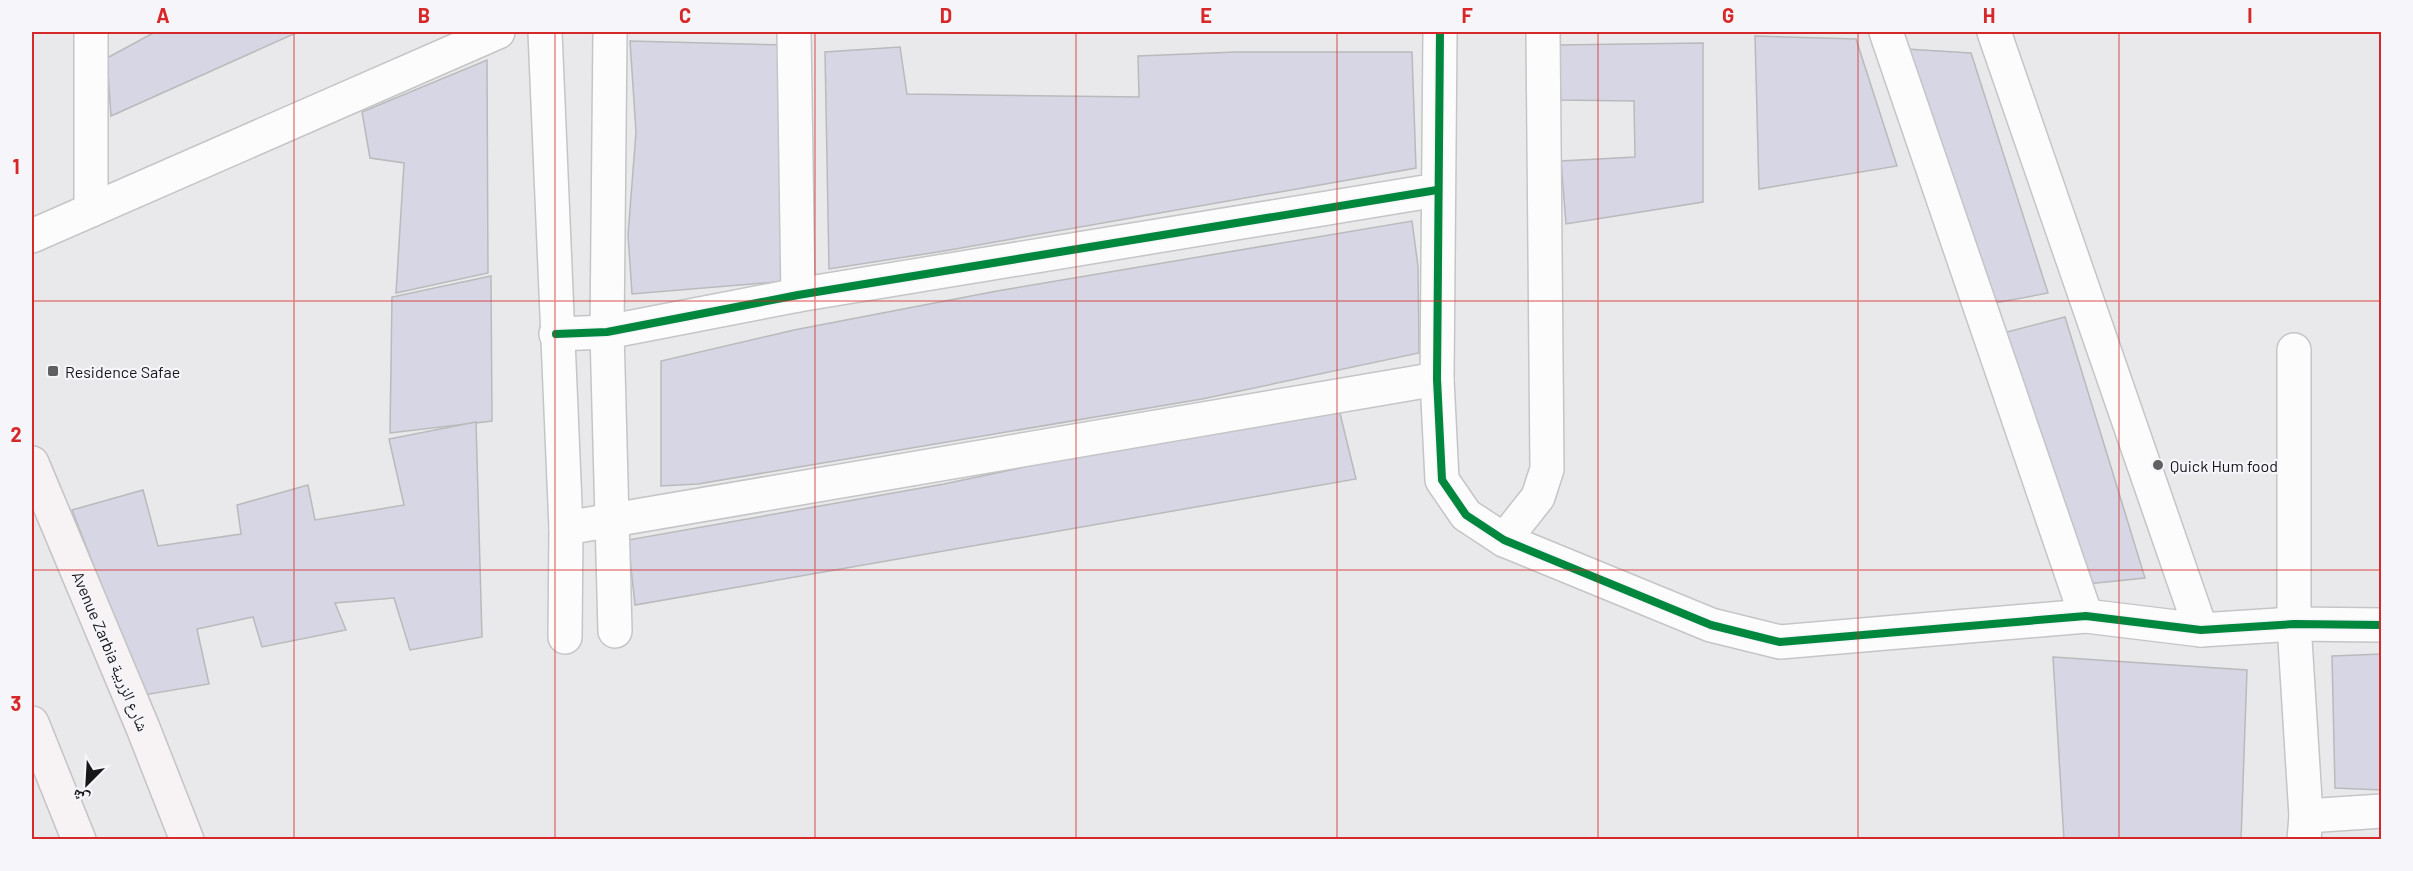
<svg xmlns="http://www.w3.org/2000/svg" width="2413" height="871" viewBox="0 0 2413 871" font-family="Barlow,'Noto Naskh Arabic',sans-serif">
  <style>
    .building { fill: #d6d6e5; stroke: #b9babb; stroke-width: 1.5 }
    .lines { fill: none; stroke-linecap: round; stroke-linejoin: round }
    .minor-casing { stroke: #c5c5c7; stroke-width: 36 }
    .major-casing { stroke: #c4c4c5; stroke-width: 36 }
    .minor { stroke: #fcfcfc; stroke-width: 33 }
    .major { stroke: #f7f3f4; stroke-width: 33 }
    .cycleway-casing { stroke: #f5f5fa; stroke-width: 11 }
    .cycleway { stroke: #00873e; stroke-width: 8 }
    .grid { fill: none; stroke: #d62828; stroke-width: 1.5; stroke-opacity: 0.55 }
    .poi-dot { fill: #606062; stroke: #f5f5fa; stroke-width: 2 }
    .labels { text-anchor: middle; dominant-baseline: central; stroke-width: 4.5; stroke-linejoin: round; paint-order: stroke }
    .poi-label { font-size: 16px; fill: #171719; stroke: #f5f5fa; text-anchor: start }
    .street-label { font-size: 16px; fill: #171719; stroke: #f5f5fa }
    .neatline { fill: none; stroke: #d62828; stroke-width: 2 }
    .grid-label { font-size: 20px; text-anchor: middle; font-weight: bold; fill: #d62828 }
  </style>
  <rect width="100%" height="100%" fill="#e9e9eb"/>
  <g class="building">
    <path d="M155,32H298L111,116L107,58Z"/>
    <path d="M1755,36L1856,39L1897,166L1759,189Z"/>
    <path d="M630,41L785,45L789,281L632,294L628,235L636,132Z"/>
    <path d="M1703,43V202L1566,224L1561,161L1635,157L1634,101L1561,100L1556,45Z"/>
    <path d="M900,47L907,94L1139,97L1138,56L1236,52H1412L1416,168L944,251L829,269L825,52Z"/>
    <path d="M1906,49L1971,53L2048,293L1995,303Z"/>
    <path d="M487,60L488,273L396,293L404,163L370,158L362,112Z"/>
    <path d="M1412,221L1418,266L1419,353L1202,399L698,484L661,486V361L794,330L997,291Z"/>
    <path d="M491,276L492,421L390,433L392,297Z"/>
    <path d="M2065,317L2145,578L2087,584L1999,334Z"/>
    <path d="M1337,401L1356,479L635,605L628,540L944,484Z"/>
    <path d="M476,422L482,637L410,650L394,598L335,603L346,630L262,647L253,617L197,629L209,684L144,695L72,510L143,490L158,546L241,534L237,505L308,485L315,520L404,505L389,439Z"/>
    <path d="M2382,654V790L2335,788L2332,656Z"/>
    <path d="M2053,657L2247,670L2241,840H2064Z"/>
  </g>
  <g class="lines">
    <g class="minor-casing">
      <g id="minor">
        <path d="M545,32L566,528L565,637"/>
        <path d="M610,32L607,332L615,631"/>
        <path d="M794,32L798,295"/>
        <path d="M1440,32L1437,379L1442,480L1466,515L1504,540L1711,625L1780,642L2086,616L2201,630L2294,624L2382,625"/>
        <path d="M1886,32L2086,616"/>
        <path d="M1994,32L2201,630"/>
        <path d="M91,210V32"/>
        <path d="M32,236L498,32"/>
        <path d="M556,334L607,332L798,295L1437,190"/>
        <path d="M2294,350V624L2306,816L2304,840"/>
        <path d="M566,528L1437,379"/>
        <path d="M1504,540L1538,497L1547,469L1543,32"/>
        <path d="M2306,816L2382,811"/>
      </g>
    </g>
    <g class="major-casing">
      <g id="major">
        <path d="M32,463L143,728L187,840"/>
        <path d="M32,723L79,840"/>
      </g>
    </g>
    <use href="#minor" class="minor"/>
    <use href="#major" class="major"/>
    <g class="cycleway-casing">
      <g id="cycleway">
        <path d="M1440,32L1437,379L1442,480L1466,515L1504,540L1711,625L1780,642L2086,616L2201,630L2294,624L2382,625"/>
        <path d="M556,334L607,332L798,295L1437,190"/>
      </g>
    </g>
    <use href="#cycleway" class="cycleway"/>
  </g>
  <path class="grid" d="M294,32V840M555,32V840M815,32V840M1076,32V840M1337,32V840M1598,32V840M1858,32V840M2119,32V840M32,301H2382M32,570H2382"/>
  <g class="poi-dot">
    <rect x="47" y="365" width="12" height="12" rx="3"/>
    <circle cx="2158" cy="465" r="6"/>
  </g>
  <g class="labels">
    <g class="poi-label">
      <text x="65" y="371">Residence Safae</text>
      <text x="2170" y="465">Quick Hum food</text>
    </g>
    <g class="street-label">
      <text transform="translate(111 651) rotate(67)">Avenue Zarbia شارع الزربية</text>
    </g>
  </g>
  <rect width="2413" height="871" fill="none" stroke="#f5f5fa" stroke-width="66"/>
  <g transform="translate(87 784) rotate(204)" stroke="#f5f5fa" stroke-width="4.5" paint-order="stroke">
  <path d="M0-4.5L10 22L0 15L-10 22Z" fill="#171719"/>
  <text y="-9" font-size="16" font-weight="bold" text-anchor="middle" fill="#171719">ش</text>
  </g>
  <rect x="33" y="33" width="2347" height="805" class="neatline"/>
  <g class="grid-label">
    <text x="163" y="23">A</text>
    <text x="424" y="23">B</text>
    <text x="685" y="23">C</text>
    <text x="946" y="23">D</text>
    <text x="1206" y="23">E</text>
    <text x="1467" y="23">F</text>
    <text x="1728" y="23">G</text>
    <text x="1989" y="23">H</text>
    <text x="2250" y="23">I</text>
    <text x="16" y="174">1</text>
    <text x="16" y="442">2</text>
    <text x="16" y="711">3</text>
  </g>
</svg>
